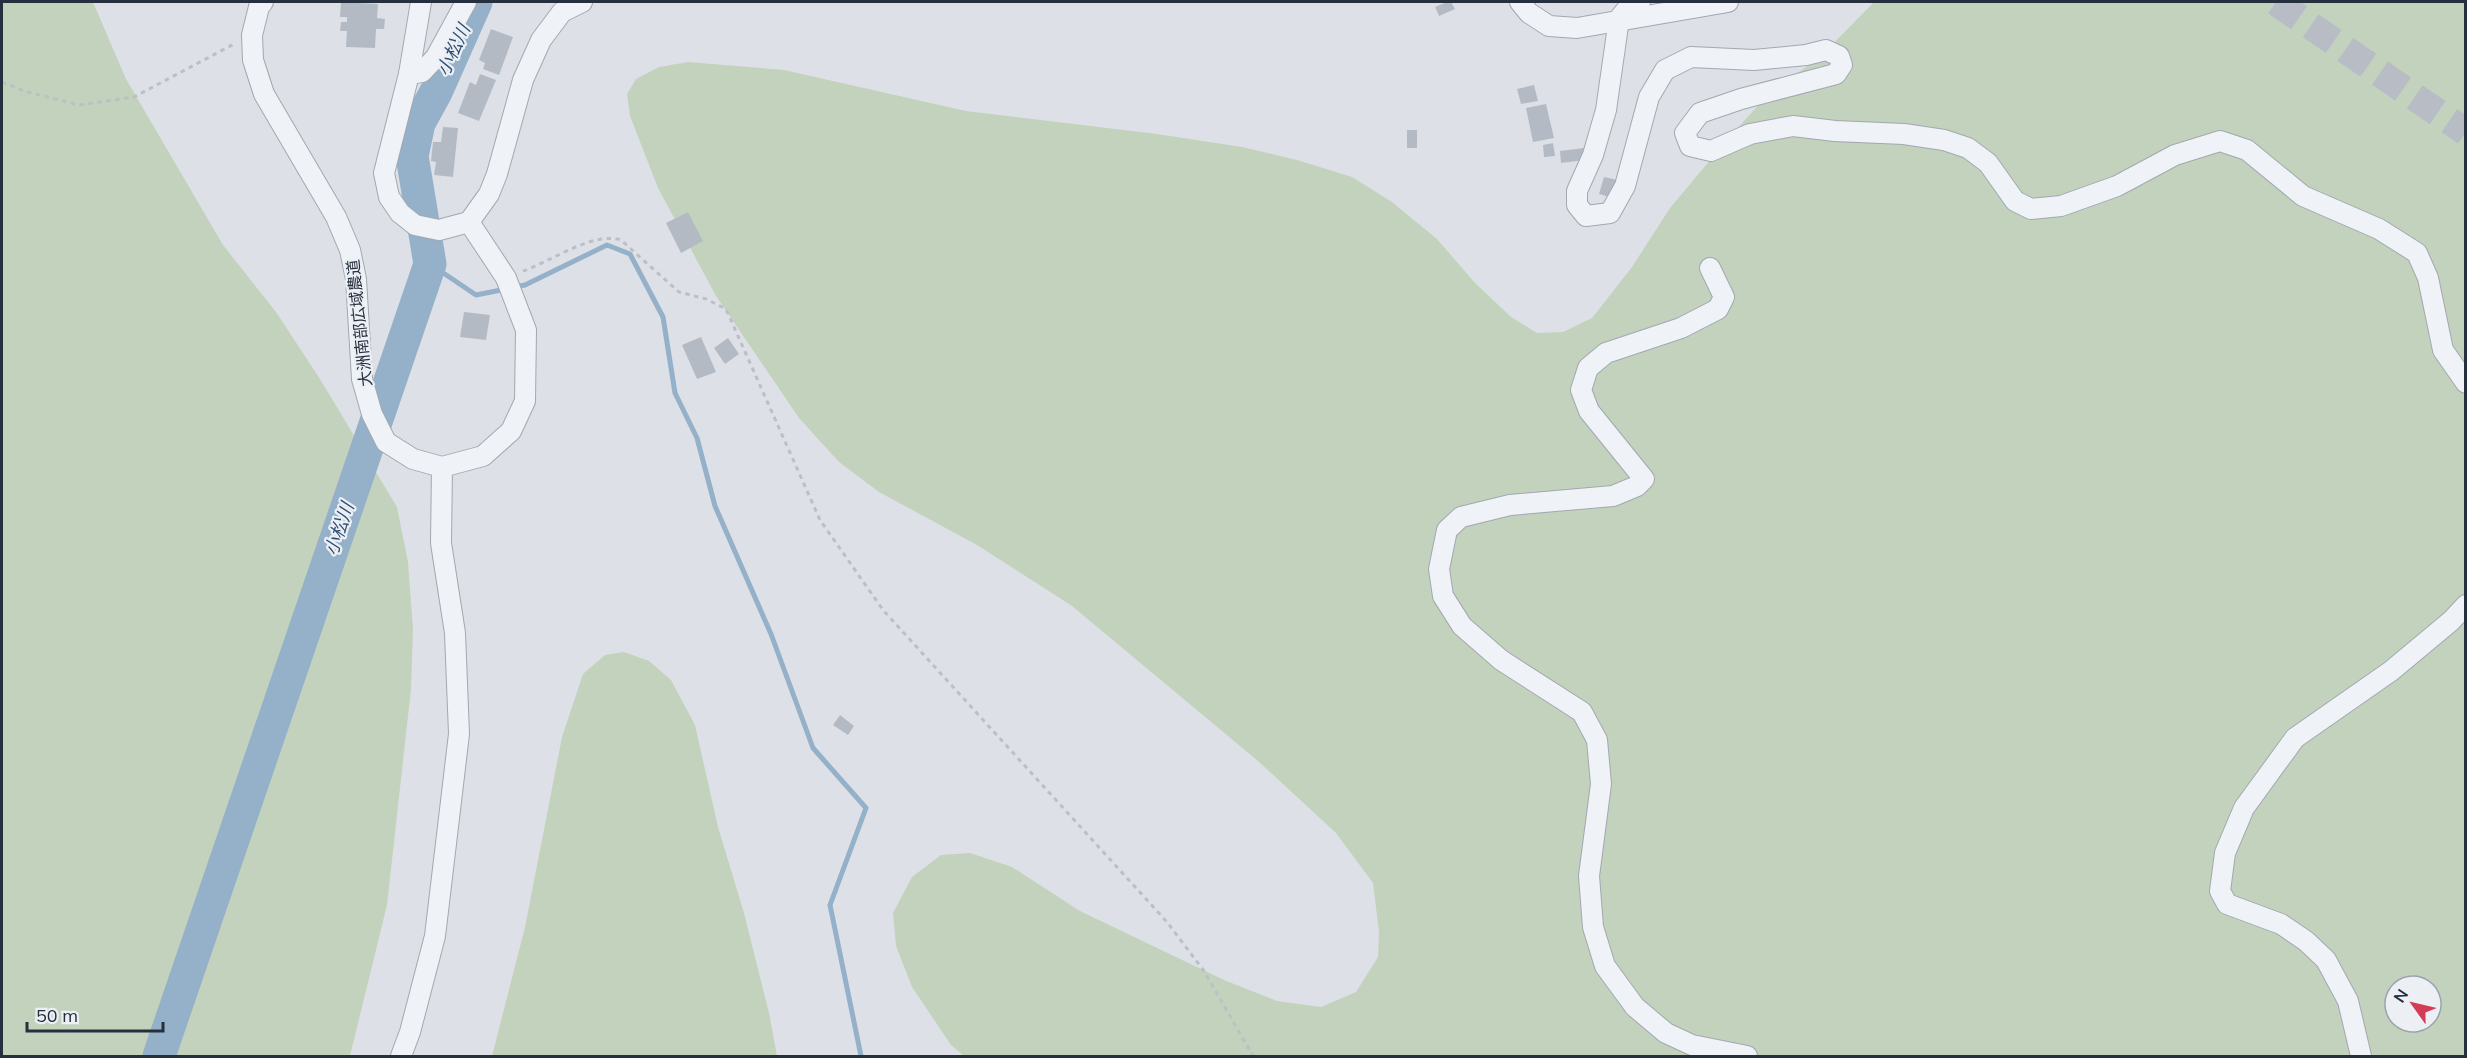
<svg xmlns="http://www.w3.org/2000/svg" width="2467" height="1058" viewBox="0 0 2467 1058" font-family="Mulish,'Noto Sans JP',sans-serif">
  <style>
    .green { fill: #c3d2bd; fill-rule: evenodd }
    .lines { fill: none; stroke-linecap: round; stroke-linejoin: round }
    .stream { stroke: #95b0c9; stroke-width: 5 }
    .river { stroke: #95b0c9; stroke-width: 33 }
    .building { fill: #b4bac4 }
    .highway-tunnel { stroke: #b8bdc5; stroke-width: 28; stroke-dasharray: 28 14; stroke-linecap: butt }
    .minor-casing { stroke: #a2a8b1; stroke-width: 22 }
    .path { stroke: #bbbfc6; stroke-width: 3; stroke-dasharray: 4.5 4.5; stroke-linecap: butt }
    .minor { stroke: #eff2f6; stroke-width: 20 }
    .labels { text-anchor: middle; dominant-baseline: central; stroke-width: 4.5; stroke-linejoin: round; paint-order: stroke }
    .street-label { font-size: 16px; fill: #262f3e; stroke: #ecf0f5 }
    .water-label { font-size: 18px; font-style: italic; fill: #2e4f74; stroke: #ecf0f5 }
  </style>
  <rect width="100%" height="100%" fill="#dde1e7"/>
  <g class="green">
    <path d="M2,2H93L126,79L223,245L276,312L320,379L397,507L408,562L413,629L411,689L387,905L350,1056H2Z"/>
    <path d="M1874,2H2465V1056H964L951,1045L912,987L896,946L893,913L912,877L941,855L970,853L1012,867L1080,911L1224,980L1277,1001L1321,1007L1356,992L1378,957L1379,932L1373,883L1336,833L1258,761L1072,606L977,545L879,492L839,462L799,418L716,296L658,188L630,116L627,94L636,79L659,67L688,62L784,70L966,111L1157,134L1242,147L1297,160L1352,177L1392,202L1437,239L1475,283L1511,317L1537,333L1563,332L1592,318L1632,267L1670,208L1727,140L1769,93L1820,57ZM2395,986H2431V1022H2395Z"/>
    <path d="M624,652L649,661L671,680L695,725L718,827L744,913L769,1013L777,1056H492L525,927L562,737L583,674L605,655Z"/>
  </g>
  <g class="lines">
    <g class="stream">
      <path d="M430,264L476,295L506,289"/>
      <path d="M515,287L525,285L607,245L630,254L663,317L675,393L697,438L715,506L771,634L813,748L866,808L830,905L861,1056"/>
    </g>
    <path class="river" d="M159,1056L430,264L412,156L419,123L436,92L476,2"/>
  </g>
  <g class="building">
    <path d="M341,2L378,4L377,18L385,19L384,29H376L375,48L346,47L347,31H340L341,22H347V17H340Z"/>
    <path d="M1447,2H1451L1455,9L1439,16L1435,7Z"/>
    <path d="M491,29L513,37L499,75L483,69L485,63L479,60Z"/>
    <path d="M480,74L496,80L479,121L458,113L470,82L476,85Z"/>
    <path d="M1534,85L1538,101L1521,104L1517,89Z"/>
    <path d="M1546,104L1554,138L1533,142L1526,108Z"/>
    <path d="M443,127L458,128L453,177L434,175L436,162L431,161L433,142H441Z"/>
    <rect x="1407" y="130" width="10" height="18"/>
    <path d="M1553,143L1555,156L1544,157L1543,145Z"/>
    <path d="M1584,148L1585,160L1561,163L1560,151Z"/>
    <path d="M1604,177L1618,180L1613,198L1599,194Z"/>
    <path d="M688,212L703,241L681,253L666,223Z"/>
    <path d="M464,312L490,315L486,340L460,337Z"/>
    <path d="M701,337L716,372L697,379L682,345Z"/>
    <path d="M728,338L739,354L725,364L714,348Z"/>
    <path d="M840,715L854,726L848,735L833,725Z"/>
  </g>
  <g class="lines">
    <path class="highway-tunnel" d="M2276,2L2466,132"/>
    <g class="minor-casing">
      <g id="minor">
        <path d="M263,2L259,7L252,35L253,60L264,94L336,217L350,250L356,279L362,379L372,414L386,442L413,459L442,467L483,456L511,431L525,401L526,330L506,278L469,222"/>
        <path d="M421,2L409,74L384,173L389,197L400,213L415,225L439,230L469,222L489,194L497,174L523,80L541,40L562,12L582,2"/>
        <path d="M1520,2L1529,13L1549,26L1577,28L1728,2"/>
        <path d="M1640,2C1630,4 1625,11 1619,19L1606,110L1593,155L1577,191V205L1586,216L1610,213L1625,186L1649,97L1665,70L1691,57L1754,60L1806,55L1826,50L1839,56L1842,65L1836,74L1741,99L1700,113L1685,133L1690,146L1711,151L1750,134L1793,126L1835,131L1904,134L1944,140L1968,148L1988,163L2015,201L2031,209L2061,206L2117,186L2175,155L2220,141L2247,150L2303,196L2379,229L2417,253L2428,278L2443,350L2466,383"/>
        <path d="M409,74L422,72L436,57L466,2"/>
        <path d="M1710,268L1724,297L1718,309L1681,328L1606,353L1588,368L1581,390L1589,411L1644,479L1637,486L1613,496L1510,505L1461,517L1447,530L1439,569L1443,596L1462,626L1501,660L1582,712L1597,740L1601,784L1589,876L1593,927L1605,966L1635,1007L1666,1033L1692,1045L1747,1056"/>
        <path d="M401,1056L410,1032L435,936L459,734L455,633L441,543L442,467"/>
        <path d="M2361,1056L2348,1001L2326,960L2306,941L2281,924L2227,904L2220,891L2225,853L2244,808L2295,738L2391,671L2451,621L2466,605"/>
      </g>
    </g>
    <g class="path">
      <path d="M2,82L24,91L79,105L134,97L234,44"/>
      <path d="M523,271C550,262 593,231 621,240L679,292L706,299L726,309L820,520L883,610L1167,922L1204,971L1253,1056"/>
    </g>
    <use href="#minor" class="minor"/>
  </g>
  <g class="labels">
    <g class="street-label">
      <text transform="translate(359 323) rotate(-96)">大洲南部広域農道</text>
    </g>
    <g class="water-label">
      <text transform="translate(453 50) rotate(-65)">小松川</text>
      <text transform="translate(339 529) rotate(-71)">小松川</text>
    </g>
  </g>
  <rect width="2467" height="1058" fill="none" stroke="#262f3e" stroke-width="6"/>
  <g transform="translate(2413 1004) rotate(304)"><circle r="28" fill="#ecf0f5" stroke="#9da3ac" stroke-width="1.5"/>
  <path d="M0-4.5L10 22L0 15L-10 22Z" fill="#d33b56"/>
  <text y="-9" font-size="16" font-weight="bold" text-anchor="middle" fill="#262f3e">N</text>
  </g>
  <path d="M27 1022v9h136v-9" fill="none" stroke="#262f3e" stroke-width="3"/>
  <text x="36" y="1022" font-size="18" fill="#262f3e" stroke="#ecf0f5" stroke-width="4.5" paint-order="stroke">50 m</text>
</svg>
